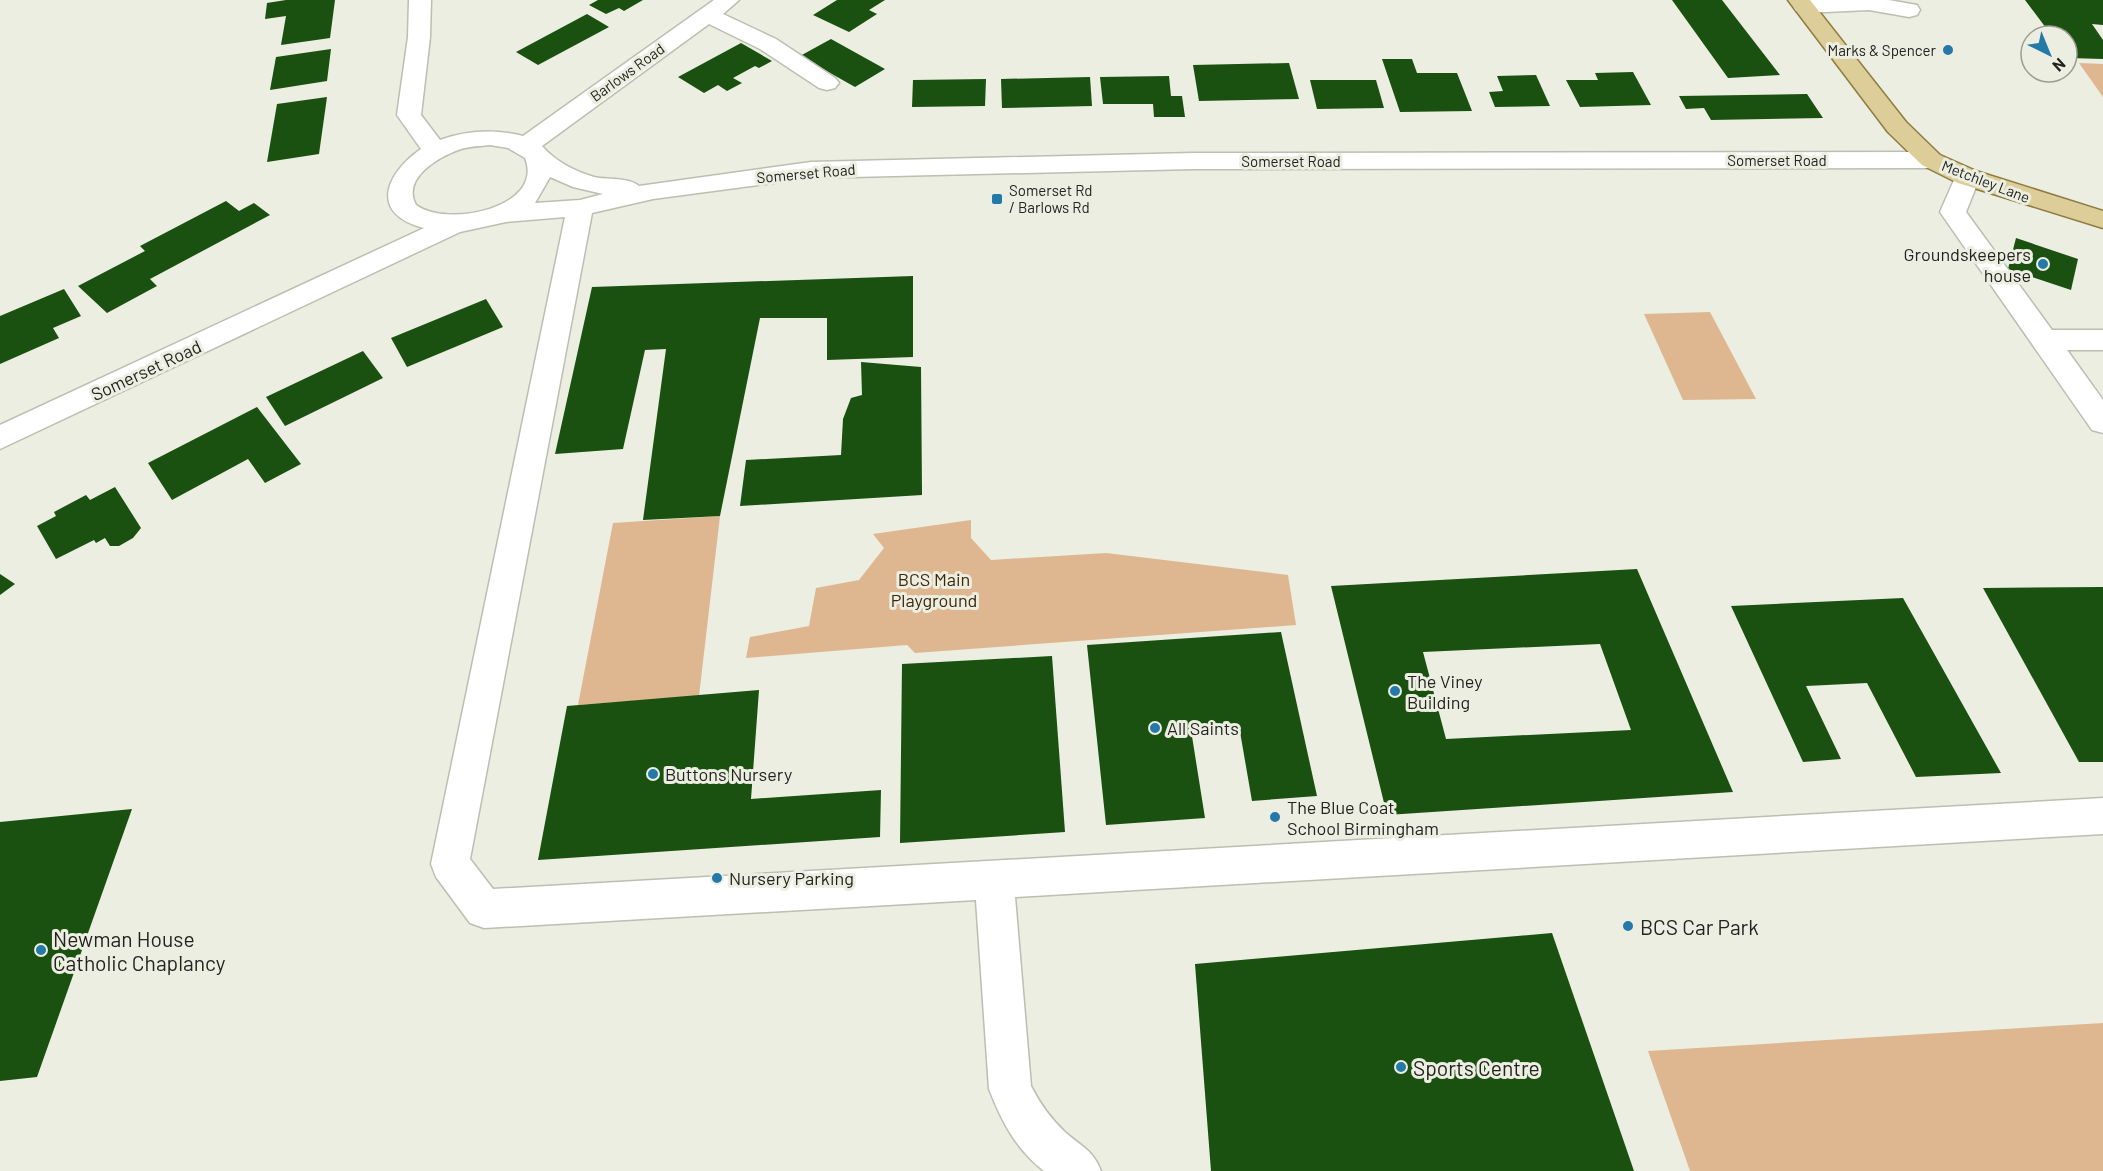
<svg xmlns="http://www.w3.org/2000/svg" width="2103" height="1171" viewBox="0 0 2103 1171" font-family="Barlow,sans-serif">
  <style>
    .green { fill: #deb790 }
    .building { fill: #1a5010; fill-rule: evenodd }
    .lines { fill: none; stroke-linecap: round; stroke-linejoin: round }
    .minor-casing { stroke: #bcbeb1; stroke-width: 3 }
    .major-casing { stroke: #8e7c41; stroke-width: 3 }
    .minor { fill: #fff; fill-rule: evenodd }
    .major { fill: #ddcd98; fill-rule: evenodd }
    .poi-dot { fill: #2579a9; stroke: #ebeee0; stroke-width: 2 }
    .labels { text-anchor: middle; dominant-baseline: central; stroke-width: 6; stroke-linejoin: round; paint-order: stroke }
    .far-poi-label { font-size: 15px; fill: #23241f; stroke: #ebeee0; text-anchor: end }
    .far-street-label { font-size: 15px; fill: #23241f; stroke: #ebeee0 }
    .poi-label { font-size: 18px; fill: #23241f; stroke: #ebeee0; text-anchor: start }
    .street-label { font-size: 18px; fill: #23241f; stroke: #ebeee0 }
    .park-label { font-size: 18px; fill: #3f2609; stroke: #ebeee0 }
    .near-poi-label { font-size: 21px; fill: #23241f; stroke: #ebeee0; text-anchor: start }
  </style>
  <rect width="100%" height="100%" fill="#ebeee0"/>
  <g class="green">
    <path d="M2079,63L2103,64V97Z"/>
    <path d="M1710,312L1756,399L1683,400L1644,314Z"/>
    <path d="M720,516L699,696L578,705L613,523Z"/>
    <path d="M971,520V538L991,560L1106,553L1288,575L1296,625L915,653L907,645L746,658L750,637L809,626L816,588L859,580L884,548L873,534Z"/>
    <path d="M2103,1023V1171H1690L1648,1051Z"/>
  </g>
  <g class="building">
    <path d="M286,0H335L330,38L281,45L286,16L265,19L267,3Z"/>
    <path d="M598,0H643L624,11L619,8L606,14L589,5Z"/>
    <path d="M837,0H885L869,10L877,14L849,32L813,15Z"/>
    <path d="M1672,0H1722L1780,75L1728,78Z"/>
    <path d="M2025,0H2103V25L2092,24L2103,40V59L2069,58L2067,36H2052Z"/>
    <path d="M587,14L609,27L538,65L516,52Z"/>
    <path d="M831,39L885,69L855,87L800,56Z"/>
    <path d="M741,43L772,61L759,68L755,66L733,78L742,83L727,91L718,85L704,93L678,77Z"/>
    <path d="M331,49L327,81L270,90L276,57Z"/>
    <path d="M1382,59H1412L1417,73H1457L1472,111L1400,112Z"/>
    <path d="M1289,63L1299,99L1199,101L1193,65Z"/>
    <path d="M1633,72L1651,105L1580,107L1566,80H1598L1595,73Z"/>
    <path d="M1536,75L1550,106L1495,107L1489,92L1503,91L1497,76Z"/>
    <path d="M1169,76L1171,96H1182L1185,117H1154L1153,104H1103L1100,77Z"/>
    <path d="M1090,77L1092,106L1002,108L1001,79Z"/>
    <path d="M986,79L985,106L912,107L913,80Z"/>
    <path d="M1310,80H1376L1384,108L1317,109Z"/>
    <path d="M1807,94L1823,118L1711,120L1704,108L1686,109L1679,96Z"/>
    <path d="M327,97L319,154L267,162L277,104Z"/>
    <path d="M226,201L239,211L254,203L270,215L150,279L157,286L107,313L78,286L145,251L140,246Z"/>
    <path d="M2016,238L2078,259L2071,290L2008,269Z"/>
    <path d="M913,276V357L827,360V318H760L720,516L643,520L666,349L645,350L623,449L555,454L592,287Z"/>
    <path d="M64,289L81,316L53,328L59,338L0,364V316Z"/>
    <path d="M486,299L503,327L407,367L391,338Z"/>
    <path d="M363,351L383,378L285,426L266,397Z"/>
    <path d="M861,362L921,367L922,495L740,506L746,460L841,455L843,419L851,398L862,395Z"/>
    <path d="M257,407L301,464L265,483L248,459L172,500L148,463Z"/>
    <path d="M115,487L141,528L133,538L119,546H110L105,538L96,543L94,540L56,559L37,526L56,516L54,512L86,495L90,500Z"/>
    <path d="M1637,569L1733,792L1387,815L1331,586ZM1600,644L1631,730L1446,739L1423,652Z"/>
    <path d="M0,574L15,584L0,595Z"/>
    <path d="M2103,587V762H2079L1983,588Z"/>
    <path d="M1903,598L2001,773L1916,777L1867,683L1806,686L1841,759L1803,762L1731,606Z"/>
    <path d="M1281,632L1317,796L1252,801L1239,726L1191,730L1205,818L1106,825L1087,645Z"/>
    <path d="M1052,656L1065,832L900,843L902,664Z"/>
    <path d="M759,690L751,799L881,790L880,837L538,860L567,706Z"/>
    <path d="M132,809L37,1077L0,1081V822Z"/>
    <path d="M1552,933L1634,1171H1211L1195,964Z"/>
  </g>
  <g class="lines">
    <g class="minor-casing">
      <g id="minor">
        <path d="M409,0H431L430,37L421,115L440,140C468,130 495,129 523,136L714,0H739L723,14L776,39L835,78L839,83L835,88L827,90L819,88L760,49L709,24L542,146C555,161 574,171 594,177C607,180 629,177 639,186L811,162L1193,153L1931,152L1940,155L1943,160L1940,165L1931,168L1193,169L811,178L653,199L592,213L470,859L493,889L2103,798V834L1015,897L1031,1086C1040,1104 1051,1119 1066,1133C1082,1147 1093,1150 1101,1171H1044C1015,1148 1002,1122 989,1089L976,900L484,928L470,923L436,877L431,864L565,217L506,222L460,232L0,449V425L424,228C369,214 385,174 421,149L397,115L408,37ZM490,145L508,148L525,158C545,208 447,228 416,205C401,178 440,156 461,149C471,146 481,146 490,145ZM550,177L573,187L603,194L580,200L535,203Z"/>
        <path d="M1802,0H1889L1917,5L1920,10L1917,15L1909,17L1869,10L1804,13L1796,11L1793,6L1796,1Z"/>
        <path d="M1967,169L1976,171L1980,177L1966,212L2052,330H2103V350H2067L2103,400V433L2092,430L1940,212L1958,171Z"/>
      </g>
    </g>
    <g class="major-casing">
      <path id="major" d="M1788,0H1810L1906,122L1940,155L1976,171L2103,211V228L1958,183L1922,165L1888,132Z"/>
    </g>
    <use href="#minor" class="minor"/>
    <use href="#major" class="major"/>
  </g>
  <g class="poi-dot">
    <circle cx="1948" cy="50" r="6"/>
    <rect x="991" y="193" width="12" height="12" rx="3"/>
    <circle cx="2043" cy="264" r="6"/>
    <circle cx="1395" cy="691" r="6"/>
    <circle cx="1155" cy="728" r="6"/>
    <circle cx="653" cy="774" r="6"/>
    <circle cx="1275" cy="817" r="6"/>
    <circle cx="717" cy="878" r="6"/>
    <circle cx="1628" cy="926" r="6"/>
    <circle cx="41" cy="950" r="6"/>
    <circle cx="1401" cy="1067" r="6"/>
  </g>
  <g class="labels">
    <g class="far-poi-label">
      <text x="1936" y="50">Marks &amp; Spencer</text>
      <text x="1009" y="190" text-anchor="start">Somerset Rd<tspan x="1009" dy="17">/ Barlows Rd</tspan></text>
    </g>
    <g class="far-street-label">
      <text transform="translate(627 72) rotate(-36)">Barlows Road</text>
      <text x="1777" y="160">Somerset Road</text>
      <text x="1291" y="161">Somerset Road</text>
      <text transform="translate(806 173) rotate(-5)">Somerset Road</text>
      <text transform="translate(1986 181) rotate(21)">Metchley Lane</text>
    </g>
    <g class="poi-label">
      <text x="2031" y="254" text-anchor="end">Groundskeepers<tspan x="2031" dy="21">house</tspan></text>
      <text x="1407" y="681">The Viney<tspan x="1407" dy="21">Building</tspan></text>
      <text x="1167" y="728">All Saints</text>
      <text x="665" y="774">Buttons Nursery</text>
      <text x="1287" y="807">The Blue Coat<tspan x="1287" dy="21">School Birmingham</tspan></text>
      <text x="729" y="878">Nursery Parking</text>
    </g>
    <g class="street-label">
      <text transform="translate(146 370) rotate(-25)">Somerset Road</text>
    </g>
    <g class="park-label">
      <text x="934" y="579">BCS Main<tspan x="934" dy="21">Playground</tspan></text>
    </g>
    <g class="near-poi-label">
      <text x="1640" y="926">BCS Car Park</text>
      <text x="53" y="938">Newman House<tspan x="53" dy="24">Catholic Chaplancy</tspan></text>
      <text x="1413" y="1067">Sports Centre</text>
    </g>
  </g>
  <g transform="translate(2049 54) rotate(137)"><circle r="28" fill="#ebeee0" stroke="#9b9d93" stroke-width="1.5"/>
  <path d="M0-4.5L10 22L0 15L-10 22Z" fill="#2579a9"/>
  <text y="-9" font-size="16" font-weight="bold" text-anchor="middle" fill="#23241f">N</text>
  </g>
</svg>
